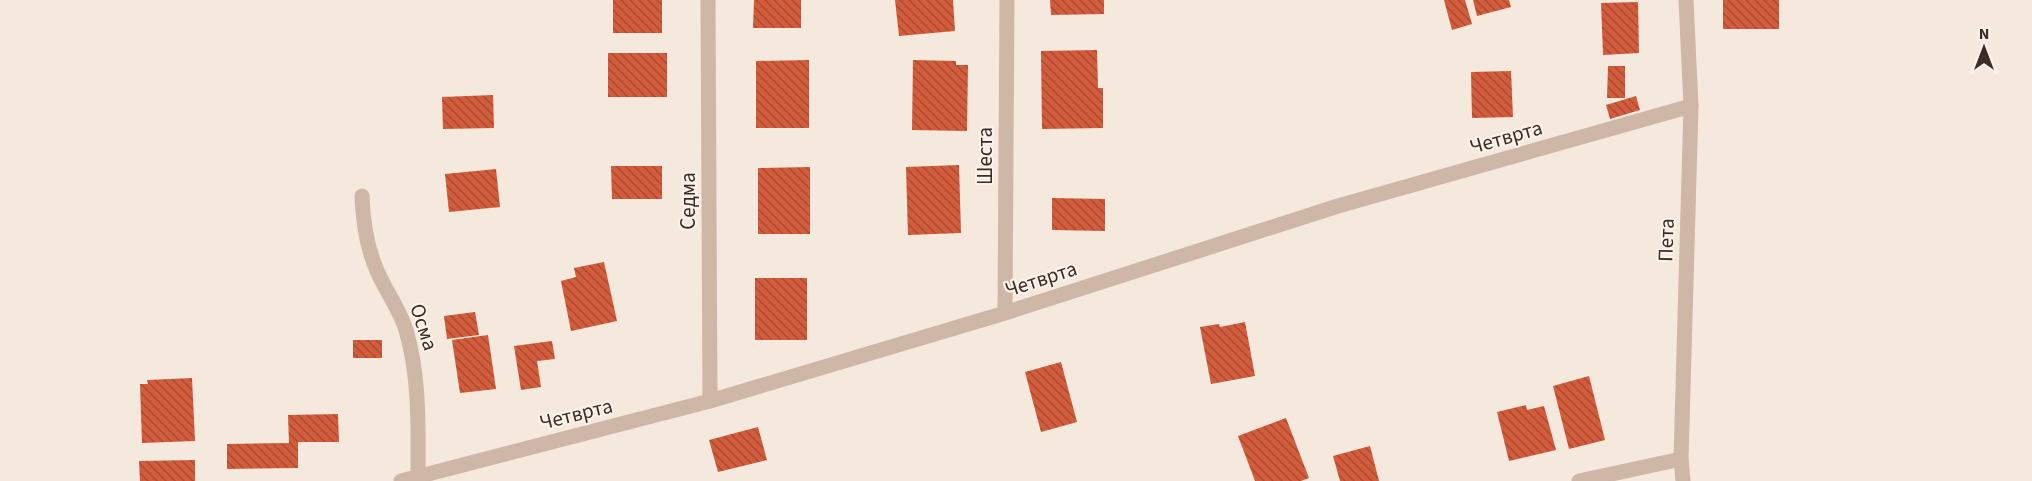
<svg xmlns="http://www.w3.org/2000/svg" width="2032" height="481" viewBox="0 0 2032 481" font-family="'Source Sans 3',sans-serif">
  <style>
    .building { fill: url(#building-back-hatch) }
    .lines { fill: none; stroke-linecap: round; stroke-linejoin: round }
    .minor { stroke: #ceb7a6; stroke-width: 15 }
    .labels { text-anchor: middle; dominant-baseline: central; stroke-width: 4.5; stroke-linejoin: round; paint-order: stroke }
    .street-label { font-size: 21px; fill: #3a2d28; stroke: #fcf2e9 }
  </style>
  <defs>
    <pattern id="building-back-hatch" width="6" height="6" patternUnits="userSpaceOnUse" patternTransform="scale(1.5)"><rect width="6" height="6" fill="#d25c3c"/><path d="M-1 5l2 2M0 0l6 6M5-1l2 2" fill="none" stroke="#ab4c32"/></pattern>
  </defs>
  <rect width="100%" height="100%" fill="#f5e8dc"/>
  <g class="building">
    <rect x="613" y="0" width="49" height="33"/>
    <path d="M754,0H801V28H753Z"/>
    <path d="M895,0H953L955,31L899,36Z"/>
    <path d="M1050,0H1104V14L1051,15Z"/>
    <path d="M1444,0H1465L1472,24L1452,30Z"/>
    <path d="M1473,0H1509L1511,7L1477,16Z"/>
    <rect x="1723" y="0" width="56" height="29"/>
    <path d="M1638,2L1639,53L1603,55L1601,3Z"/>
    <path d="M1097,50L1098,88H1103V128L1042,129L1041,51Z"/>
    <rect x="608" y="53" width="59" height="44"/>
    <path d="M809,60V128H756V61Z"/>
    <path d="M913,60L956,61V65H968L967,131L912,130Z"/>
    <path d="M1608,66H1625V98H1607Z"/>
    <path d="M1511,71L1513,117L1472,118L1471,72Z"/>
    <path d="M493,95L494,128L443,129L442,97Z"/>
    <path d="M1636,96L1640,110L1610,119L1606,105Z"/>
    <path d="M959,165L961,233L908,235L906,167Z"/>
    <path d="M611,166H662V199H612Z"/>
    <path d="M810,167V234H758V168Z"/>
    <path d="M496,169L500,207L449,212L445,174Z"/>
    <path d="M1052,198L1105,199V231L1052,230Z"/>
    <path d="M604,262L617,321L571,331L561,281L576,277L574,268Z"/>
    <rect x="755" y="278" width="52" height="62"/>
    <path d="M475,312L479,335L447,339L444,316Z"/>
    <path d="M1245,322L1255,376L1211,384L1200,327L1219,324L1220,327Z"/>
    <path d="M488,335L496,389L460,393L452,340Z"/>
    <rect x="353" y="340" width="29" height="18"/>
    <path d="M552,341L555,359L537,361L541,387L521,390L514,346Z"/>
    <path d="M1061,362L1077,422L1041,432L1025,372Z"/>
    <path d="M1589,376L1605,440L1569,449L1553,386Z"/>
    <path d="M192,378L195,441L142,443L140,384H148L147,380Z"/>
    <path d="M1526,405L1527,410L1544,406L1556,450L1509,461L1497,412Z"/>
    <path d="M338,414L339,442H298V468L227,469V444L289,443L288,415Z"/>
    <path d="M1286,418L1309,478L1301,481H1255L1238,436Z"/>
    <path d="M758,427L767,460L718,472L709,440Z"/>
    <path d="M1370,446L1379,481H1340L1333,456Z"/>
    <path d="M195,460V481H140L139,461Z"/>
  </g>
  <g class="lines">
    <g class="minor">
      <path d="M708,0L710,401"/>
      <path d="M362,196C363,227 368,257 384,285C392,300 401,314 406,330C420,378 418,427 418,477"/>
      <path d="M1005,313L1007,0"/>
      <path d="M401,481L710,401L1005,313L1338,206L1691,106"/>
      <path d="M1579,481L1681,459"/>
      <path d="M1683,481L1681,459L1691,106L1686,0"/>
    </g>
  </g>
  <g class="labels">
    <g class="street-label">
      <text transform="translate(1506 137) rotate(-16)">Четврта</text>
      <text transform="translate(985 156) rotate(-90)">Шеста</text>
      <text transform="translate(688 201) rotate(-90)">Седма</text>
      <text transform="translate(1666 240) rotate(-88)">Пета</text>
      <text transform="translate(1041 279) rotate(-18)">Четврта</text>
      <text transform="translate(424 327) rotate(72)">Осма</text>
      <text transform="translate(576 414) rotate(-14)">Четврта</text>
    </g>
  </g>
  <g transform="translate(1984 48)" stroke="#fcf2e9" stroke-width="4.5" paint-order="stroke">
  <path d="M0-4.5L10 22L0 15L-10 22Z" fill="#3a2d28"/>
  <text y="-9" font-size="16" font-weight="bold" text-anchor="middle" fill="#3a2d28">N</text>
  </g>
</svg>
